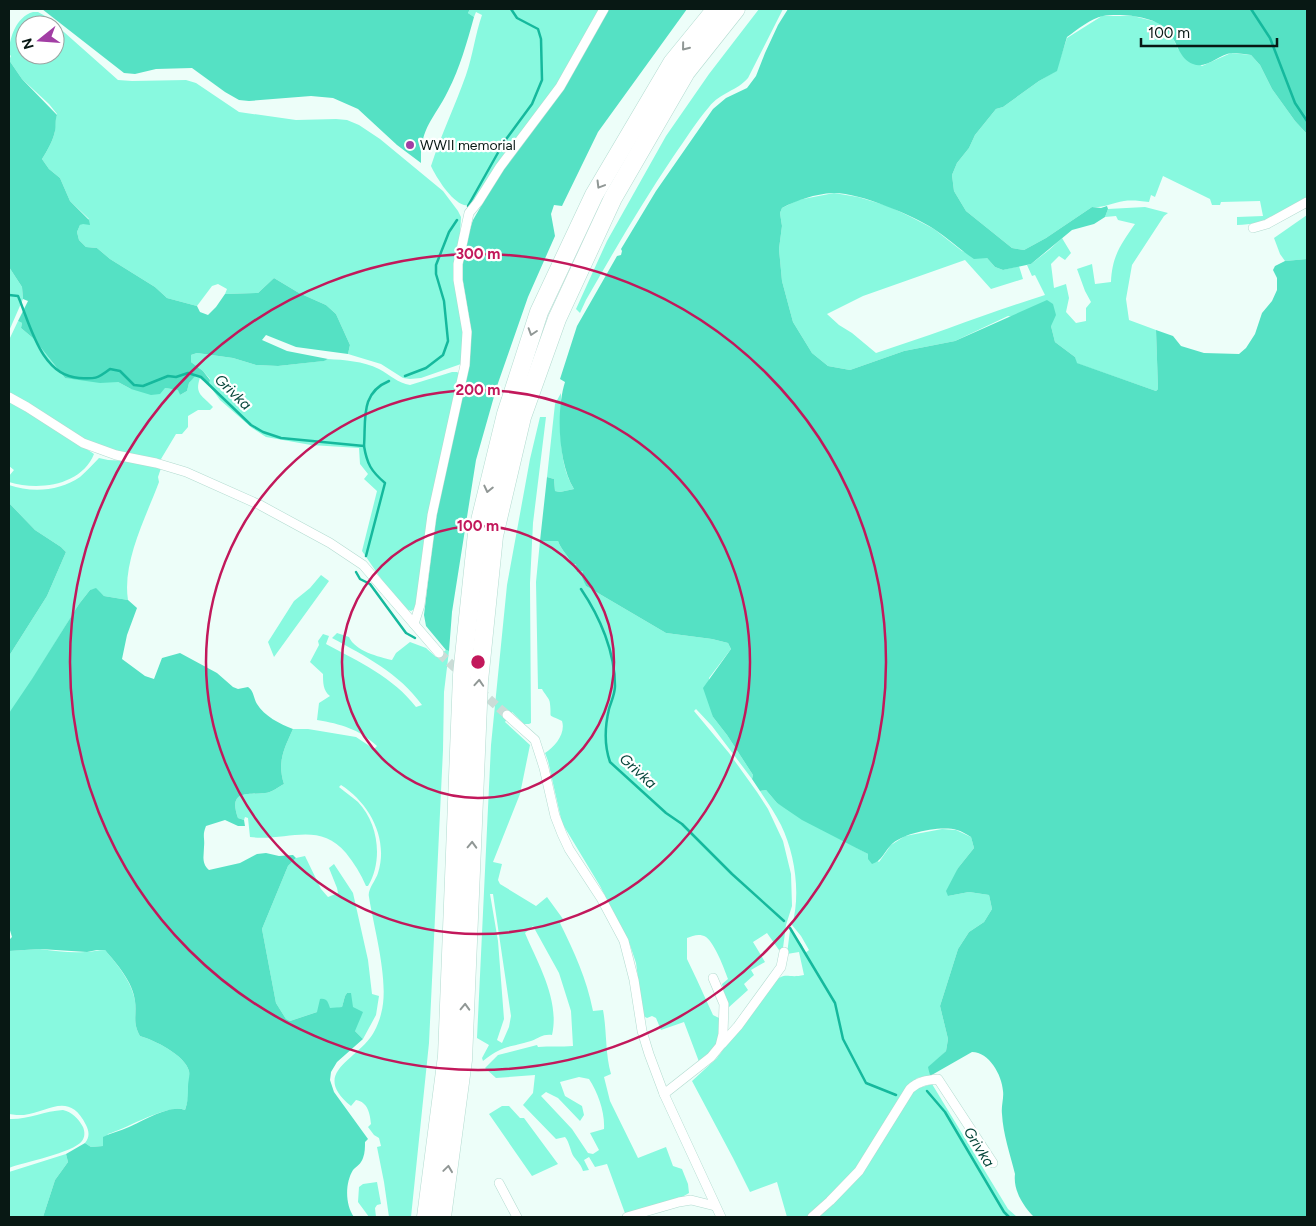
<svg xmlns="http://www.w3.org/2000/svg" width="1316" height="1226" viewBox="0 0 1316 1226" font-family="Figtree,sans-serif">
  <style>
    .green { fill: #88f9df; fill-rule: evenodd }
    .forest { fill: #55e1c4 }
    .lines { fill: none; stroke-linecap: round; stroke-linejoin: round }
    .stream { stroke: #15b99d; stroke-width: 2.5 }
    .street-tunnel { stroke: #cbdcd7; stroke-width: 9; stroke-dasharray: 9 4.5; stroke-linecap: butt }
    .street-casing { stroke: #b2dbd0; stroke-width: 10 }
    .highway-casing { stroke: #b2dbd0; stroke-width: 19 }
    .street { stroke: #fff; stroke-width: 9 }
    .highway { stroke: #fff; stroke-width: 18 }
    .oneway { stroke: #909795 }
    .ring { fill: none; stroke: #c2185b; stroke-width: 2.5 }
    .poi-dot { fill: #a23ea4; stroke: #fff; stroke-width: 2 }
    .labels { text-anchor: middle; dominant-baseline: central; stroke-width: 4.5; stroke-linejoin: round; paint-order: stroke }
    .poi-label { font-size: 14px; fill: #081814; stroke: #fff; text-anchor: start }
    .water-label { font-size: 15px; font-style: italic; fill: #06463b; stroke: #fff }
    .centre { fill: #c2185b; stroke: #fff; stroke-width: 2.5 }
    .ring-label { font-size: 15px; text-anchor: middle; font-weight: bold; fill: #c2185b; stroke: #fff; stroke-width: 4.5; stroke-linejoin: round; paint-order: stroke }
  </style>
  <rect width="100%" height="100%" fill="#edfef9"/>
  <g class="green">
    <path d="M470,9H601L570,67L476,203C472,204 468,206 464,205C451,201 436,177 431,166C441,135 455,106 466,75C473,55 475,35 482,15L476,12L474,17L468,13Z"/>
    <path d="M759,9H783L748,78C737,91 721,92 709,107C696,122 685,140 673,157C642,203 614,251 586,300L580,313L576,309L607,241L666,136L709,74Z"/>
    <path d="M33,12H38L47,17L118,80L132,81L186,80L196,83L239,112L296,120L336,119L347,120L359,125L380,139L443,191L458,211L461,217L460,236L454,269V280L464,329L461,364L421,378L410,379L403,378L381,364L348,354L350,345L336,314L326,305L299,293L274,278L258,293L225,294L227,289L218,284L212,286L197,306L167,298L155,287L110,259L97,248L86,247L79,240L77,232L80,225L89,219L70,201L60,178L49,169L42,159C47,151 53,141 55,131C55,126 55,120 57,114L49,104L22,79L9,60L11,56L9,54C9,38 16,17 33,12ZM25,25H55V55H25Z"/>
    <path d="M1102,16H1133L1157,22L1170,32L1178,49L1202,66L1231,53L1251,55L1260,65L1272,89L1295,121L1307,134V199C1281,213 1268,224 1237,225V217L1263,216L1260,201L1221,202L1220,205H1212L1210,199L1163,176L1155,197L1151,195L1149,202C1140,201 1132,200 1124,201C1112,203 1103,208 1092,207L1046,238L1024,250L1012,248L966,211L954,191L952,175L957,163L969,148L975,135L996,109L1003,107L1039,81L1056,71L1067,38Z"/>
    <path d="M834,193L858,197L888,206L911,217L934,229L962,251L987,258L995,267L1003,270L1019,266L1023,279L991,289L965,260L863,296L827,314L839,325L852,333L876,353C933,335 988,313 1045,295L1035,275L1032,276L1027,265L1031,264L1049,250L1062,238L1071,253L1065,260L1059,256L1051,264L1054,288L1066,284L1069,298L1066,312L1076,323L1086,321V308L1091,302L1085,291L1077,269L1092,264L1095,284L1111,282C1112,256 1121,244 1135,224L1118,220L1116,216L1105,217L1108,209L1145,207L1168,213L1164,216L1132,265L1126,299L1129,320L1156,330L1158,389L1156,391L1076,363L1075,357L1055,342L1051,326L1008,316L955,341L904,351L850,370L828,366L812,353L793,322L782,281L779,249L782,226L780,213L782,208L798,200Z"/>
    <path d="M1307,215V259L1285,261L1280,254L1274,238Z"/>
    <path d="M9,267L22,287L23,299L9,331Z"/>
    <path d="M18,321L22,323L21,328L34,339L65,378L118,382L131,389L165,388L179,390L180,395L187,391L189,383L196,374L200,378C194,394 203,396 213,407L210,410H198L188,416V427L182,434H176L161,459H147L90,443L9,393V340Z"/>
    <path d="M197,353L233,358L256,365L278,366L323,361L328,359C344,360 363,361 379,369C390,375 398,383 410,385L452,372H457L460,374L416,608L411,611L406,609L384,583L362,551L377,491L364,479L368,474L360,464L359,448L311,445L266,437L252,428L220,400L209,385L210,379L203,371L191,362V355Z"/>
    <path d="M561,393C561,423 557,462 574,489L560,492L555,491L554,479L547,477L555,404Z"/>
    <path d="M9,399L47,422L94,454C81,486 38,491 9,482V476L14,470L9,466Z"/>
    <path d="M540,417H546L533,523L530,583L531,723L529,724H524L512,712L505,722L530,745L520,794L493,862L502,864L498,880L500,884L536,906L547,897L563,919L560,923C575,954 586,977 593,1011L603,1010C607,1031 605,1053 611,1074L604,1077L610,1101L638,1158L666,1147L673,1166L682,1169L688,1184L689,1193L677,1200L626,1216L607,1164L595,1167L589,1157L584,1160L589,1170L583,1171C581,1165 578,1162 574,1157C570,1151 570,1143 565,1137L556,1139L523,1105L533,1093L535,1075L496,1078L485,1068L498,1055L537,1045L538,1047C550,1046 561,1047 573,1046L571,1011L559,973L533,926L525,933C538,964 560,1000 552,1035C542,1034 540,1038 531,1041C508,1048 503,1045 483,1061L482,1058L489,1045L477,1038L491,745L507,585L530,459ZM490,894H493L511,1016L509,1027L502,1043L497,1040L504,1019L498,941ZM579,1077L589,1079C598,1093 605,1112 604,1129L590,1133L599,1150L593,1154L588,1153L572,1129L541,1096L546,1092L558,1098L580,1121L584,1115L582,1106L565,1096L560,1082Z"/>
    <path d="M99,458L108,460L128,461L161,468L158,477L159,482C146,517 122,562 128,600L104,596L96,589L90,590L79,604L16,706L9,713V656L47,596L66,552L61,547L35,530L9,503V485C32,493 60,491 80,477C87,471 93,464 99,458Z"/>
    <path d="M540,541H558C561,550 569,556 572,565L576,564L583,571L586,586L666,633L712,639L728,643L731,649L709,678L713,717L727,735L753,775L752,779L712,726L696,709L694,711L729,753L757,792L768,809L783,841L791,874L792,906L786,925L783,948L779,950L767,933L753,942L765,962L751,970L754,975L744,984L748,990L728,1008L722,984L728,979C724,968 715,944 706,937C699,933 693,936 687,938V959L697,980L713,1015L723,1020L721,1040L701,1067L684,1022L661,1030L656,1018L652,1016L647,1018L643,1016L636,963L630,945L600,886L562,823L548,761L545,753C555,747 566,733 562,721C546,713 552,720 550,704C550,698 544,694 542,689H538L536,582Z"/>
    <path d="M321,575L329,581L274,657L268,642L294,601L310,588Z"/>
    <path d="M337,633L349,637C355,651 379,657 392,660L396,653L410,642L426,648L436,657L446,650L449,651L444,692L443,750L429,1043L411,1217H389L384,1182L377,1147L381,1146L379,1138L374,1135L368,1127L371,1124C370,1114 368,1102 356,1100L351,1106C312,1074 352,1062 370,1038C375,1032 379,1022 381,1014C390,983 374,929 369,897C367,890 376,880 378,873C389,838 369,803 341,785L339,787C345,792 352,797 358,802C379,824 383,861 368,886H366C361,874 354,863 346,853C319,820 285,842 250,837L248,818L245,817L244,820L238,818C228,790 247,795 265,793C271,793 278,787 284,784C277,762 284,749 293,729H308L356,737L374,749L377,746C359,729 341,724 317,720L319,703L330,696C323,691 323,682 323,674L310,662L319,645L318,641L323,634L329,636L326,644C358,661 394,678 416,707L422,705C399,673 365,656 332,638Z"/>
    <path d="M766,790L777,803L868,854L879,862L891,845L905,836L942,829L956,830L971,837L974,848L958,868L948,896L969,892L989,895L992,909L984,922L969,932L958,949L940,1006L948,1039L946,1051L929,1067L930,1076L917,1078L908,1089L857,1169L809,1217H787L777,1182L750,1192L733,1158L692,1081L717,1058L772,984C786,970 786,979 804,975L799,952L787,954L790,930L802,945L805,953L809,950L801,936L792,925C801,894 795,854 781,825C775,813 767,802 760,791Z"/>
    <path d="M305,856L321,889L328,897L338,893L337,888L329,868L334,864L353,893L368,960L372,994L379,996L376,1015L363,1039L355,1031L350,993H347L345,996L342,1007L317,1012L290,1021L286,1019L276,1003L262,929L288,866L296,858Z"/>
    <path d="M40,949C55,951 70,953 85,952C92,952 98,950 105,950C117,964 132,982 135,1001C137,1015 132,1022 140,1036C154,1040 185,1055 189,1071C191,1083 189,1099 185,1110C169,1103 126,1129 108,1134L103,1146L91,1147L85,1143C90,1137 89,1131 86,1125C69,1091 49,1112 24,1115C19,1115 14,1115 9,1114V951Z"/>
    <path d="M932,1084L1008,1209L1017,1217H816L837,1197L909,1094L919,1088Z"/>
    <path d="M502,1106H509L520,1118H524L558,1164L532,1176L489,1114Z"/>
    <path d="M63,1110C72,1112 78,1118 83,1127C85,1132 85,1137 82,1141C73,1153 24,1162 9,1168V1119C27,1120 44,1111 63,1110Z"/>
    <path d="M66,1154L68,1162L55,1180L43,1217H9V1172Z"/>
    <path d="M377,1182L381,1204L377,1205L375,1208L376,1217H369L358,1202L359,1187L363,1184Z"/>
  </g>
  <g class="forest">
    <path d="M42,9H470L468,13L474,17C467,42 460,68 448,91C433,121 420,127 421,163L397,145L358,109L333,98L311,96L249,101L239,100L225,92L192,68L156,69L135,74L124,73Z"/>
    <path d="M608,9H687L598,132L562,206L554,205L551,214L555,236L528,297L497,386L476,460L452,612L449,651L446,650L426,626L424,615L434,532L440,495L469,359L471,329L462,276L461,258L468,235L473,220L499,175Z"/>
    <path d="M788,9H1307V134L1295,121L1272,89L1260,65L1251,55C1245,54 1238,53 1232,53C1219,54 1206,70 1193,64C1179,59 1177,41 1168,31C1157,16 1120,13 1103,16C1091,18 1077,30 1067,37L1057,71L1039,81L1003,107L996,109L975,135L969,148L957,163L952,175L954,191L966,211L1012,248L1024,250L1046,238L1092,207L1101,208L1107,206L1108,209L1105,217L1094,224L1072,230L1031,264L1003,270L995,267L987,258L974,259C960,250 948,238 934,229C912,215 858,192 833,193C815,194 797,200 782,208L780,213L782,226L779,249L782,281L793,322L812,353L828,366L850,370L904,351L955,341L1047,300L1053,304L1056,315L1051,326L1055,342L1075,357L1077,363L1156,391L1158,389L1156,330L1173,336L1181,346L1204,353L1239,354L1246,348L1255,334L1262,313L1272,301L1277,290V278L1273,270L1275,266L1285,261L1307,259V1217H1034C1023,1206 1013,1190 1015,1174C1010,1154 1003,1134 1002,1114C1001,1106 1004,1098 1003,1091C1002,1075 989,1052 972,1052L930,1076L928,1067L946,1051L948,1039L940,1006L958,949L969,932L984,922L992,909L989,895L969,892L948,896L946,891L958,868L974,848L971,837C966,834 961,831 957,830C941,825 902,833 891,845C884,852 882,861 872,864L868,859V854L802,820L777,803L766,790L760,791L752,779L753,775L727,735L713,717L703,688L731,649L728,643L712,639L666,633L586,586L582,577L583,571L577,572L576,564L572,565C569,556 561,550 558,541H540L547,477L554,479L555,491L560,492L574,489C558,463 556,410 565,382L560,379L577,326L617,256L621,255L622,251L621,249L656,191L713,109L726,98L747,88L756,76L765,53L778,25Z"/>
    <path d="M9,60L22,79L57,115C55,120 56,126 55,131C53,141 47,151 42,159L49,169L60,178L70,201L89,220L90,225L83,224L80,225L77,232L79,240L86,247L97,248L110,259L155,287L167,298L197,306L200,312L208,315L216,307L225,294L258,293L274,278L299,293L326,305L336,314L350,345L348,354L296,347L266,335L262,340L287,351L328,359L324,361L278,366L256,365L233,358L197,353L191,355V362L203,371L210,380L209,385L196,375L189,383L187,391L180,395L178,390L165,388L160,394L151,395L131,389L118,382L100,383L65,378L34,339L21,328L22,323L18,321L28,301L23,299L22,287L9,267Z"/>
    <path d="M9,503L35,530L61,547L66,552L47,596L9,656Z"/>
    <path d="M96,588L104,596L128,600L137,608L127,635L122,659L145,676L154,679L162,658L180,653L217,673L233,687L238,689L248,687C254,691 253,697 257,704C264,716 280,724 293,729C284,749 277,762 284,784C278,787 271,793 265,793C247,795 228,790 238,818L244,820L245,826H238L225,820L206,826C202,836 205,837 204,847C204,855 201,863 209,870L240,863L257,854L266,853L279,856L293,855L296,858L288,866L262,929L276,1003L286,1019L290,1021L317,1012L320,999C327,998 328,1002 330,1008L342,1007L345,996L347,993H351L353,1007L363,1012L355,1031L363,1039L337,1062L331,1072L330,1080L334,1092L368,1139L365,1142C365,1147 365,1153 363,1158C361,1164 357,1166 353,1170C345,1183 345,1205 354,1217H43L55,1180L68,1162L66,1154L85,1143L91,1147L103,1146V1137C111,1133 120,1131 129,1127C143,1121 170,1104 185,1110C188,1102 188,1095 188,1087C188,1082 190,1076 189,1071C185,1055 154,1040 140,1036C132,1022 137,1015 135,1001C133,982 117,964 105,950H97L87,952L40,949L9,951V940L12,937L9,927V713L32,679L79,604L90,590Z"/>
  </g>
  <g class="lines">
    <g class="stream">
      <path d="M1251,9L1270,38L1295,103L1307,121"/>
      <path d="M468,206L504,142L532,104L542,80L541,39L538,29L517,18L511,9"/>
      <path d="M9,295L18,296C30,324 41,376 79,378C95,379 97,379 110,369L120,371L134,385L143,386L168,376L176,377L188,373L201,377L251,425L263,432L281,438L364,446C367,464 371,471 385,483L366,556"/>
      <path d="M405,376L426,368L443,355L448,341L444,301L436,274V265L449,232L457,220"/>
      <path d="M364,446C366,419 360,393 389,381"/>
      <path d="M356,572L360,579L370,584L406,633L415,638"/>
      <path d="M581,589C600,617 615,652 615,686C615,694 611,702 609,709C605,726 604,745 610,762L666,813L682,824L732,874L784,921"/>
      <path d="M790,928L835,1003L843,1039L866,1083L896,1095"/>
      <path d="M927,1091L945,1112L1004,1212L1009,1217"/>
    </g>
    <g class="street-tunnel">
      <path d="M439,653L462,674"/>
      <path d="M479,690L507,715"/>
    </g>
    <g class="street-casing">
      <g id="street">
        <path d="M1253,228L1267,224L1307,202"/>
        <path d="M9,397L27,407L83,443L116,455L156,463L186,472L260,505L330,543L363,565L439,653"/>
        <path d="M414,624L420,605L432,515L465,365L467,332L458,280V264L469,213L478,202L500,167L560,87L604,9"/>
        <path d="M507,715L535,740L544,768L555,816L562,834L569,849L601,898L624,941L634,980L642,1031L649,1054L664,1094L721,1217"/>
        <path d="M722,1044L738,1026L781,967L784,952"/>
        <path d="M664,1094L711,1057L720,1046L723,1034L724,1004L713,978"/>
        <path d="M499,1183L517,1217"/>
        <path d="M627,1217L679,1202L691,1200L715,1206"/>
        <path d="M812,1217L830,1201L859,1171L910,1089C918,1081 928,1080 938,1079L993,1163"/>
      </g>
    </g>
    <g class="highway-casing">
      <g id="highway">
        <path d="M426,1217L447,1056L462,675L477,533L506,414L539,312L594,195L672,63L716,9"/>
        <path d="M442,1217L463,1060L479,681L494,536L522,417L557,319L613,198L686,72L736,9"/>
      </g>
    </g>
    <use href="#street" class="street"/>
    <use href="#highway" class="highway"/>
  </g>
  <defs><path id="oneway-chevron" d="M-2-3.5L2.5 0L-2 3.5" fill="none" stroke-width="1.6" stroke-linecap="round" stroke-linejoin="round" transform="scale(1.25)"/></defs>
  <g class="oneway">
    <use href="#oneway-chevron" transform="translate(685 47) rotate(129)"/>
    <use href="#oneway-chevron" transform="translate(600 185) rotate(121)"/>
    <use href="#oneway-chevron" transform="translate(532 332) rotate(108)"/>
    <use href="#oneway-chevron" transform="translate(488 489) rotate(103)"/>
    <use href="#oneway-chevron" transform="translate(479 683) rotate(-86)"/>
    <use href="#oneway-chevron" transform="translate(472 845) rotate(-88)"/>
    <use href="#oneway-chevron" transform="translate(465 1007) rotate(-88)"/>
    <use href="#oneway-chevron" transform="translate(448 1169) rotate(-82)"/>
  </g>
  <g class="ring">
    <circle cx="478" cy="662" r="136"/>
    <circle cx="478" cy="662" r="272"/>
    <circle cx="478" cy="662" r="408"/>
  </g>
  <circle class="poi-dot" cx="410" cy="145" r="5"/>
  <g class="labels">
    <g class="poi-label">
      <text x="420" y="145">WWII memorial</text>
    </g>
    <g class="water-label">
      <text transform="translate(233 392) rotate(44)">Grivka</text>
      <text transform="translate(638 771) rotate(42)">Grivka</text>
      <text transform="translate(979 1147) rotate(58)">Grivka</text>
    </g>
  </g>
  <circle cx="478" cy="662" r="8" class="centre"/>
  <g class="ring-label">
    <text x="478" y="259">300 m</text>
    <text x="478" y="395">200 m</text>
    <text x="478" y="531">100 m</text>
  </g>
  <rect width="1316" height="1226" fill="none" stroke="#081814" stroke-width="20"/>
  <g transform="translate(40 40) rotate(253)"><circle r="24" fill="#ffffff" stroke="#9ca3a1"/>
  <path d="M0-4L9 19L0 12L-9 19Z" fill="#a23ea4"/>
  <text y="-8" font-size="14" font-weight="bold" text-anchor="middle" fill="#081814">N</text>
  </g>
  <path d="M1141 38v8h136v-8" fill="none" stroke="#081814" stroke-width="2.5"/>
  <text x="1148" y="38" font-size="15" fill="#081814" stroke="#ffffff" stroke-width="4" paint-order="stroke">100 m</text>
</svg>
